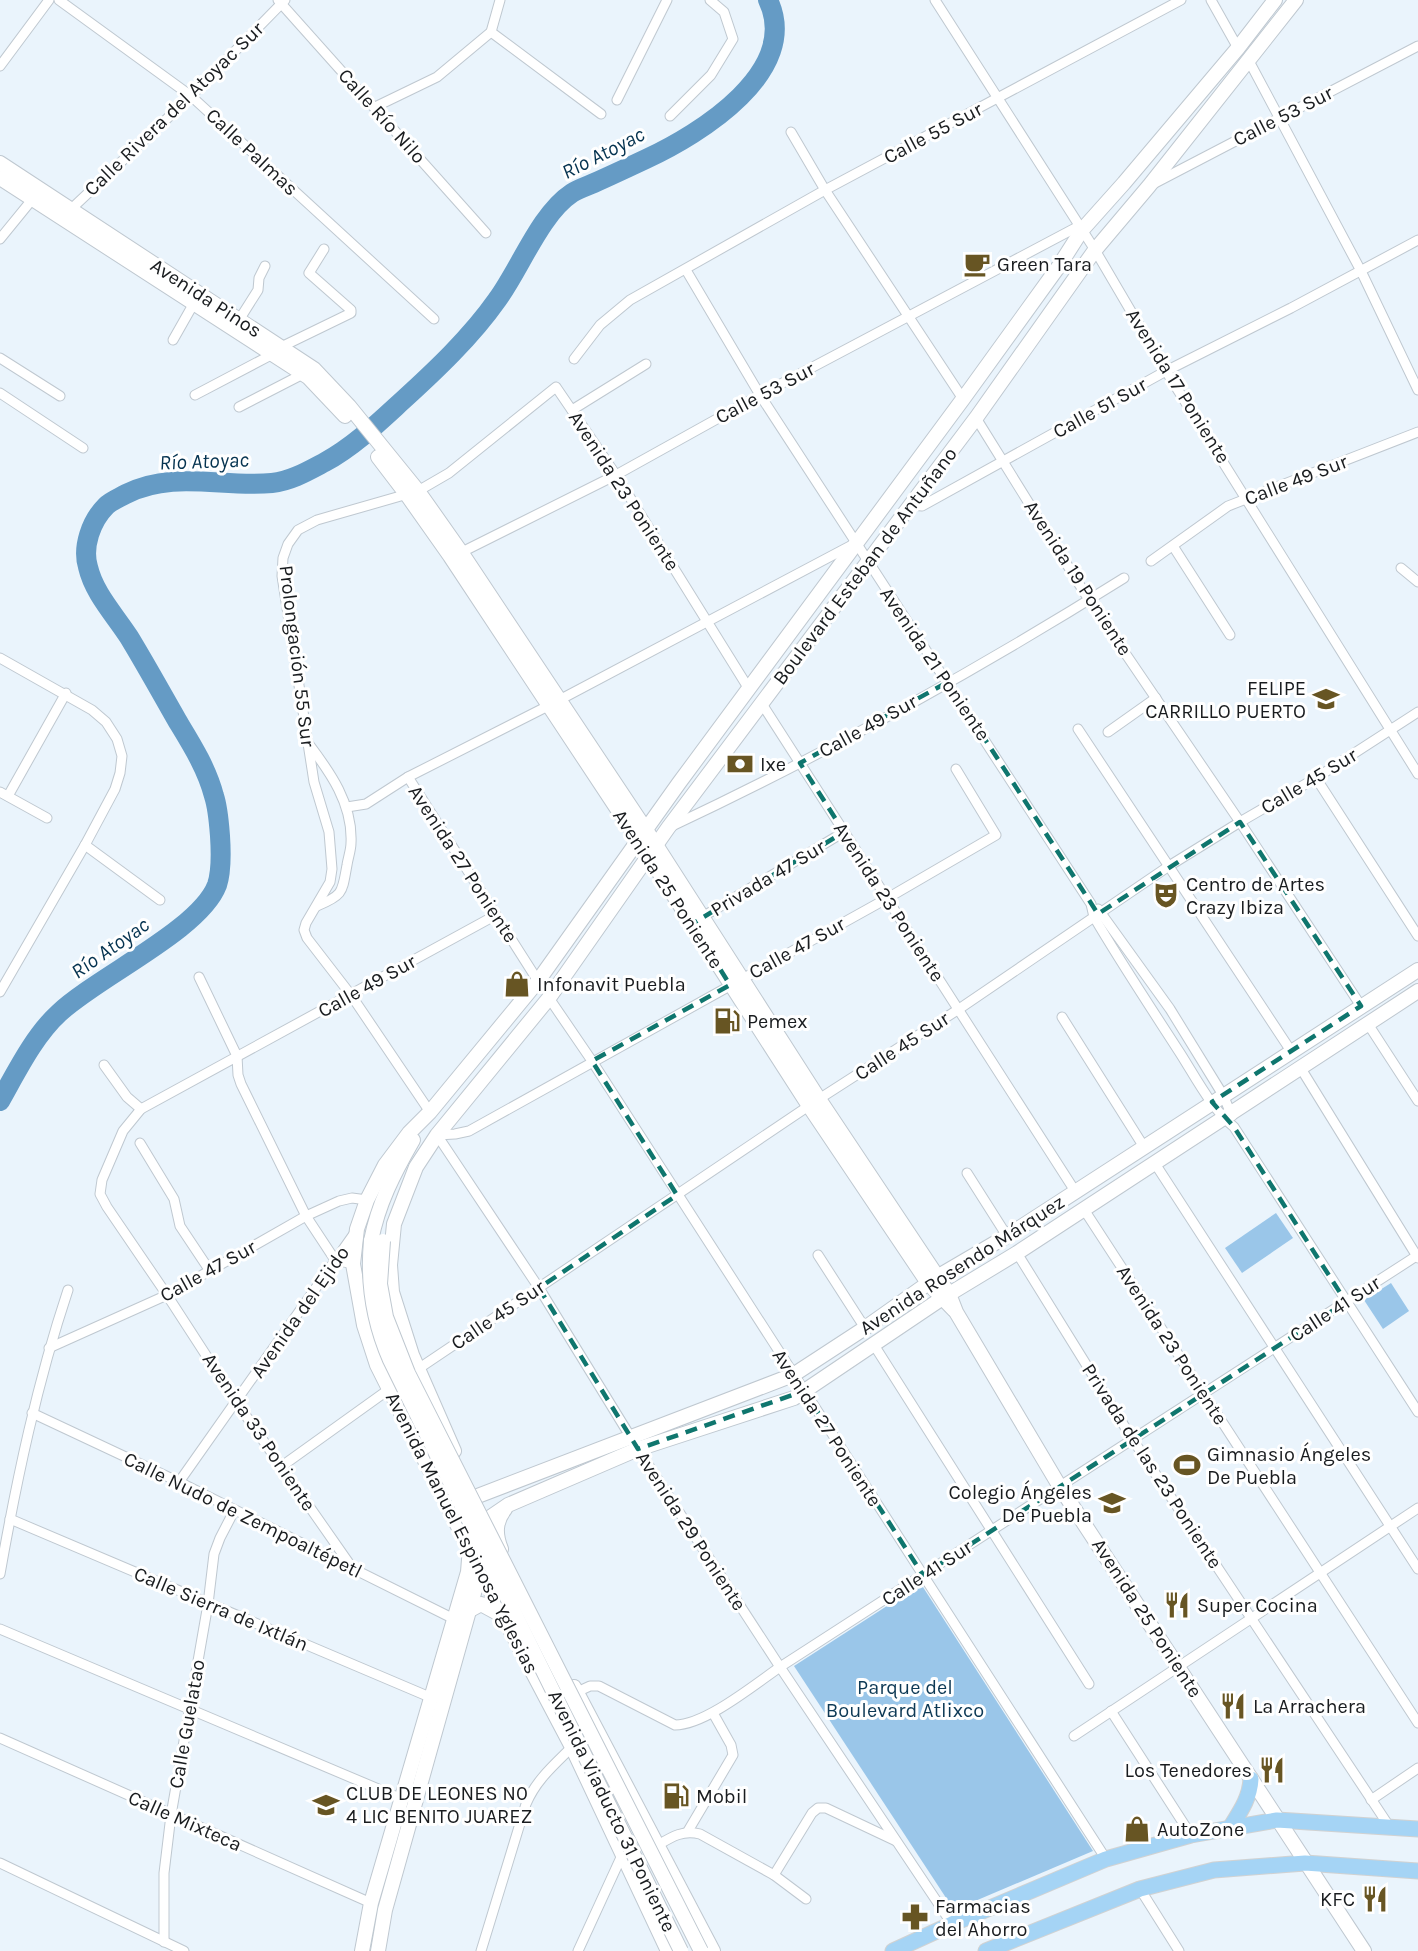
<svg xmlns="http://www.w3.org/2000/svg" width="1418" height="1951" viewBox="0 0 1418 1951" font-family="Karla,sans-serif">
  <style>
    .green { fill: #9ac6e9 }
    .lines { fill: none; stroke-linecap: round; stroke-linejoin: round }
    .river { stroke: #659bc5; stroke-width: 20 }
    .minor-casing { stroke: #bfc8d0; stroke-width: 11 }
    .secondary-casing { stroke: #bfc8d0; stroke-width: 16 }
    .primary-casing { stroke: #d1d2d2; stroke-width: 17 }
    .minor { stroke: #fff; stroke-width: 9 }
    .secondary { stroke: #fff; stroke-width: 14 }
    .primary { stroke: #a5d4f5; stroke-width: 15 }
    .secondary-bridge-casing { stroke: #bfc8d0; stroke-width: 16; stroke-linecap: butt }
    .secondary-bridge { stroke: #fff; stroke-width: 14 }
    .marked { fill: none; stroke: #0f766e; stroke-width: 4.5; stroke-dasharray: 12 8; stroke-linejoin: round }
    .labels { text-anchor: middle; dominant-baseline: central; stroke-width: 6; stroke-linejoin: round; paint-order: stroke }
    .street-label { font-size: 20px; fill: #191c1f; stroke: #fff }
    .poi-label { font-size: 20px; fill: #191c1f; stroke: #fff; text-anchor: start }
    .park-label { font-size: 20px; fill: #0d3955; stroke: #fff }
    .water-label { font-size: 21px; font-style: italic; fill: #053350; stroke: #fff }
  </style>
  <rect width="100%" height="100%" fill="#eaf4fc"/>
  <g class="green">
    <path d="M1276,1213L1293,1238L1242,1273L1225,1248Z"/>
    <path d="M1391,1283L1409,1311L1383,1329L1364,1300Z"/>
    <path d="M921,1584L1093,1851L954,1910L794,1666Z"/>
  </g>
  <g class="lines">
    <path class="river" d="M0,1101C17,1071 34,1036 59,1013C97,977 200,930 217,885C222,870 221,851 220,836C219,823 218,808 214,796C207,769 192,745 178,722C162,694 146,665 129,637C114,614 94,593 88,567C82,547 91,521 106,506C111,501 119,498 126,494C173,470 223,488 272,483C291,481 308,471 325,462C353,447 378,423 402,401C435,371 471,337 497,300C520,269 540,214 572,193C578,189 587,186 594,183C612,175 629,167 646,159C700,134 802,71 768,0"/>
    <g class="minor-casing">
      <g id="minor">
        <path d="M59,0L191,96L434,319"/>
        <path d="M278,0L486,233"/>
        <path d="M935,0L1095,250L1166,371L1418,774"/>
        <path d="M1211,0L1238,48"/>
        <path d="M491,32L601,114"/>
        <path d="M1249,61L1361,271L1418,390"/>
        <path d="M0,66L49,0"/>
        <path d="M617,100L667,0"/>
        <path d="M375,107L437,77L491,32L500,0"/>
        <path d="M670,116L711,75L733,39L724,12L710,0"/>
        <path d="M791,132L825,190L963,399"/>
        <path d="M1153,184L1418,46"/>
        <path d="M68,212L191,96L285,0"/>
        <path d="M0,239L35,196"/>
        <path d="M686,270L760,395L1091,904L1094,917C1121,963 1151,1008 1180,1053C1196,1078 1211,1108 1234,1127L1418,1412"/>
        <path d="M239,320L258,290L259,278L265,266"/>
        <path d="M173,340L194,303"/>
        <path d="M281,347L351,313V310L309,273L324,249"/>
        <path d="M0,358L60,396"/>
        <path d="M574,359L600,325L630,300L825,190L1181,0"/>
        <path d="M0,393L83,448"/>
        <path d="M195,395L273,354"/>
        <path d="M239,407L303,374"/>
        <path d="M572,410L646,364"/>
        <path d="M976,418L1089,600L1240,822L1361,1006"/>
        <path d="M911,505L922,506L1166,371L1291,308L1418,240"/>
        <path d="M1173,546L1230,635"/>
        <path d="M458,554L616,475L760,395L1079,226"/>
        <path d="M1151,561L1228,506L1418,432"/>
        <path d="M1401,568L1418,582"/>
        <path d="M0,658L92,710L106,722L117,739L122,756L120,773L115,789L85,845L0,992"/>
        <path d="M762,704L1075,1191"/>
        <path d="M1078,729L1291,1051"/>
        <path d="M1108,732L1156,698"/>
        <path d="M308,743C330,772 353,804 351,843C351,850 348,858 347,865C342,892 344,895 317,906"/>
        <path d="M408,777L538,981"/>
        <path d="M1316,778L1418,936"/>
        <path d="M0,792L47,818"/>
        <path d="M8,796L66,693"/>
        <path d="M347,807L366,804L408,777L548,706L852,545"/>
        <path d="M670,827C825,754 979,669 1124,578"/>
        <path d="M85,845L160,900"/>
        <path d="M1098,909L1170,1009L1223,1095L1232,1116"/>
        <path d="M699,919L844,832"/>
        <path d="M199,977L237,1056L238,1075L241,1084L306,1216L335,1260L353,1264"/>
        <path d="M549,998L592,1061L1106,1859"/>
        <path d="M1062,1017L1144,1147"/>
        <path d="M1368,1024L1418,1101"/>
        <path d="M104,1065L127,1097L141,1109"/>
        <path d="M1300,1067L1418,1258"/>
        <path d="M430,1112L351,995L307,938L304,930L306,923L330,882L332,869L329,832L314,782L282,576L283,558L288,544L298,530L317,520L418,491L449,473L556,387L616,475L749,689"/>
        <path d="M437,1135L539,1288L638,1449L780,1667L952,1924"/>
        <path d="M437,1135L455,1134L469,1131L886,899L996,835L956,769"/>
        <path d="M140,1143L174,1199L180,1226L210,1271"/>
        <path d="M1154,1162L1418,1569"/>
        <path d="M967,1173L1007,1236"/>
        <path d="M1083,1208L1418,1723"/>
        <path d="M1017,1253L1133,1440L1389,1826"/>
        <path d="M818,1255L865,1328"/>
        <path d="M874,1345L1089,1684"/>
        <path d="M49,1348L167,1295L306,1216L339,1201L352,1198L367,1200"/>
        <path d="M418,1369L819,1099L959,1009L1169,866L1240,822L1316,778L1418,712"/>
        <path d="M32,1413L179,1482L454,1619"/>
        <path d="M282,1466L388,1390"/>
        <path d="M179,1482L356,1231"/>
        <path d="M10,1519L432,1698"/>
        <path d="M353,1569L237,1403L167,1295L107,1207L100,1194L102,1180L123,1131L141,1109L496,915"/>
        <path d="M0,1574C17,1478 37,1383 68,1290"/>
        <path d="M0,1629L402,1799"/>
        <path d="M577,1692L590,1686H599L675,1725C705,1725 754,1685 780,1667L1418,1255"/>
        <path d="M1111,1711L1191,1835"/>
        <path d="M1074,1736L1418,1508"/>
        <path d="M0,1738L371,1903"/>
        <path d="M1371,1800L1418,1768"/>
        <path d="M688,1831L733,1755L731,1745L713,1713"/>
        <path d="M658,1845C673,1836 683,1830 700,1834L774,1875L806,1899"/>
        <path d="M0,1863L184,1951"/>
        <path d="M774,1875L812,1813L818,1808H826L896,1841"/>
        <path d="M1140,1889L1179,1951"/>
        <path d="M164,1942V1873L171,1815L208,1604L214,1554L220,1538L234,1511"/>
        <path d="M481,1951L526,1804C536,1780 554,1765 572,1747"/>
        <path d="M578,1951L623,1853"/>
      </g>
    </g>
    <g class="secondary-casing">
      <g id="secondary">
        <path d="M0,163L314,369L349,406L418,491L461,552L656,845L819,1099L949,1294L956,1312L1060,1487L1364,1951"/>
        <path d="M0,178L308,377L345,416"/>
        <path d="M378,457L407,495L450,556L649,857L809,1106L928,1283L954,1310"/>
        <path d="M371,1241C378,1204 394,1173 413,1140"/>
        <path d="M454,1451L412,1355L392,1292L390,1265L394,1224L416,1167L437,1135L549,998L668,828L976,418L1095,250L1149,186L1296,0"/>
        <path d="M473,1510L475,1497L793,1375L865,1328L937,1277L1007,1236L1418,970"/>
        <path d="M486,1520L508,1505L638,1449L794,1398L941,1299L1017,1253L1418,991"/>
        <path d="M501,1549C495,1534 495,1522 505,1509"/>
        <path d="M470,1610L481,1604L503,1616"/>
        <path d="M574,1687L713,1951"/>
        <path d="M362,1951L371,1903L468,1572L470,1547"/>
        <path d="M378,1951L385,1910L481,1568"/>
        <path d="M668,1951L572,1747L503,1616L377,1365L364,1325L353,1264L357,1229L367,1200L385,1165L409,1133L430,1112L538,981L679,783L963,399L1059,266L1082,230L1124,183L1238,48L1275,0"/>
      </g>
    </g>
    <g class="primary-casing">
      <g id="primary">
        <path d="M1230,1828C1240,1812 1250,1798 1251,1779"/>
        <path d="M893,1951L952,1924L1106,1859L1191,1835L1277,1820L1418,1829"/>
        <path d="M986,1951L1140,1889L1214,1870L1305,1863L1418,1871"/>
      </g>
    </g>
    <use href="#minor" class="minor"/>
    <use href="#secondary" class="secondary"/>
    <use href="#primary" class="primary"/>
    <g class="secondary-bridge-casing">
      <g id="secondary-bridge">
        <path d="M371,1241C367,1283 373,1321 390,1360L681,1951"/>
        <path d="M383,1241L380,1284L386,1317L408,1373L701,1951"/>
      </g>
    </g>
    <use href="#secondary-bridge" class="secondary-bridge"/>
  </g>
  <path class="marked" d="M948,682L1098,914L1240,822L1361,1006L1212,1102L1234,1127L1346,1302L923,1575L804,1391L638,1449L539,1288L677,1195L592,1061L730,985L692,924L844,832L800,763Z"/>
  <defs>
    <g id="cafe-bare" transform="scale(2.07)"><path d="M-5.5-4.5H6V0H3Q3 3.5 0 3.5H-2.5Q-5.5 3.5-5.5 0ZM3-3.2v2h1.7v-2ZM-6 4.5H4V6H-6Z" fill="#675523" stroke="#fff" stroke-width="2.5" paint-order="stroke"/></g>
    <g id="school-bare" transform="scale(2.07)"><path d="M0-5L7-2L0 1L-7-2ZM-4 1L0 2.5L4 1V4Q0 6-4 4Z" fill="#675523" stroke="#fff" stroke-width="2.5" paint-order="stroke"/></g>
    <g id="bank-bare" transform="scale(2.07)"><path d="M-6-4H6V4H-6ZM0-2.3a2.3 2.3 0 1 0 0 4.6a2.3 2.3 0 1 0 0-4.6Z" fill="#675523" stroke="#fff" stroke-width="2.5" paint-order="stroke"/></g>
    <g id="theatre-bare" transform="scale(2.07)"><path d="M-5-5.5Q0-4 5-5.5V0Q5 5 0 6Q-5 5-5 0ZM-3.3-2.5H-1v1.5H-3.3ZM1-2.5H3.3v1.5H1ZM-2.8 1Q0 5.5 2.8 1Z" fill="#675523" stroke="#fff" stroke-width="2.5" paint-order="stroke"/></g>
    <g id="shop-bare" transform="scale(2.07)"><path d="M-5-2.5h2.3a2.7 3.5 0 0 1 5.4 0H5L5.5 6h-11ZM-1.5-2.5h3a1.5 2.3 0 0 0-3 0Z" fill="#675523" stroke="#fff" stroke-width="2.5" paint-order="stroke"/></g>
    <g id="fuel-bare" transform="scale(2.07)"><path d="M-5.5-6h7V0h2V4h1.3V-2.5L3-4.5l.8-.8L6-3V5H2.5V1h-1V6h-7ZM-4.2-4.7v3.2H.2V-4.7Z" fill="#675523" stroke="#fff" stroke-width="2.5" paint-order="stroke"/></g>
    <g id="stadium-bare" transform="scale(2.07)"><path d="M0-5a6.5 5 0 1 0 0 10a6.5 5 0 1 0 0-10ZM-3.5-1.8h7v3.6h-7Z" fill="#675523" stroke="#fff" stroke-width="2.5" paint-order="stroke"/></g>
    <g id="restaurant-bare" transform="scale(2.07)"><path d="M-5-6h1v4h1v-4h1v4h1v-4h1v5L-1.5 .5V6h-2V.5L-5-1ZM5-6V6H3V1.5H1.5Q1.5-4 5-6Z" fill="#675523" stroke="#fff" stroke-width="2.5" paint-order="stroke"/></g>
    <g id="pharmacy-bare" transform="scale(2.07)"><path d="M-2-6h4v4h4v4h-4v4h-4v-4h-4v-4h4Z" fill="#675523" stroke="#fff" stroke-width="2.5" paint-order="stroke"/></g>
  </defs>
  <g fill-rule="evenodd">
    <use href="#cafe-bare" x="977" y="264"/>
    <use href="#school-bare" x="1326" y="699"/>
    <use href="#bank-bare" x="740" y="764"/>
    <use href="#theatre-bare" x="1166" y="895"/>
    <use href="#shop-bare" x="517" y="984"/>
    <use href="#fuel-bare" x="727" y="1021"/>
    <use href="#stadium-bare" x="1187" y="1465"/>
    <use href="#school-bare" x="1112" y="1503"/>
    <use href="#restaurant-bare" x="1177" y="1605"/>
    <use href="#restaurant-bare" x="1233" y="1706"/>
    <use href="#restaurant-bare" x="1272" y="1770"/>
    <use href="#fuel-bare" x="676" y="1796"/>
    <use href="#school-bare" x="326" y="1805"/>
    <use href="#shop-bare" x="1137" y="1829"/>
    <use href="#restaurant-bare" x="1375" y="1899"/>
    <use href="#pharmacy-bare" x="915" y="1917"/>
  </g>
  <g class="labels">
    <g class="street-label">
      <text transform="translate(174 109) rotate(-44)">Calle Rivera del Atoyac Sur</text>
      <text transform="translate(382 116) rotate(48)">Calle Río Nilo</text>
      <text transform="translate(1283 116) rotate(-27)">Calle 53 Sur</text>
      <text transform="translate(933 133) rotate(-28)">Calle 55 Sur</text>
      <text transform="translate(252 152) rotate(43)">Calle Palmas</text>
      <text transform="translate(206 298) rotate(33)">Avenida Pinos</text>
      <text transform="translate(1178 386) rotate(58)">Avenida 17 Poniente</text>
      <text transform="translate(765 393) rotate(-28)">Calle 53 Sur</text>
      <text transform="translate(1100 408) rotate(-29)">Calle 51 Sur</text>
      <text transform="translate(1296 480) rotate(-21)">Calle 49 Sur</text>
      <text transform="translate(624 491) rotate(57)">Avenida 23 Poniente</text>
      <text transform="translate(865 566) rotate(-53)">Boulevard Esteban de Antuñano</text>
      <text transform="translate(1078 578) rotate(57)">Avenida 19 Poniente</text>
      <text transform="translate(297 656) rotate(83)">Prolongación 55 Sur</text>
      <text transform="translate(935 664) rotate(56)">Avenida 21 Poniente</text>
      <text transform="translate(868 726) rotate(-29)">Calle 49 Sur</text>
      <text transform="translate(1309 781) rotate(-31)">Calle 45 Sur</text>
      <text transform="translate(463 864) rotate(57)">Avenida 27 Poniente</text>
      <text transform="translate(768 878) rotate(-31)">Privada 47 Sur</text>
      <text transform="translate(668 889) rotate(57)">Avenida 25 Poniente</text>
      <text transform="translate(889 902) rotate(57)">Avenida 23 Poniente</text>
      <text transform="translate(797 948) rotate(-29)">Calle 47 Sur</text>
      <text transform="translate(367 986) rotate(-29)">Calle 49 Sur</text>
      <text transform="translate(902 1046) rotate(-33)">Calle 45 Sur</text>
      <text transform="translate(962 1265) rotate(-33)">Avenida Rosendo Márquez</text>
      <text transform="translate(208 1271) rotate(-29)">Calle 47 Sur</text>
      <text transform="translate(1335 1309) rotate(-33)">Calle 41 Sur</text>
      <text transform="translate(300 1312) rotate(-55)">Avenida del Ejido</text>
      <text transform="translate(498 1315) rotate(-34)">Calle 45 Sur</text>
      <text transform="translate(1172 1345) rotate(57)">Avenida 23 Poniente</text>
      <text transform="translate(827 1428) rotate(57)">Avenida 27 Poniente</text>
      <text transform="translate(259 1432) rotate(56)">Avenida 33 Poniente</text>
      <text transform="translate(1152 1466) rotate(57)">Privada de las 23 Poniente</text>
      <text transform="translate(243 1515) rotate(26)">Calle Nudo de Zempoaltépetl</text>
      <text transform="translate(691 1531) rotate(57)">Avenida 29 Poniente</text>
      <text transform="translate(462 1533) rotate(63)">Avenida Manuel Espinosa Yglesias</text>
      <text transform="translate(927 1573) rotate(-33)">Calle 41 Sur</text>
      <text transform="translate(221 1609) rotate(23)">Calle Sierra de Ixtlán</text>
      <text transform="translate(1147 1618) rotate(57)">Avenida 25 Poniente</text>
      <text transform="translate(187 1724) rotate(-80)">Calle Guelatao</text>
      <text transform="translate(612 1811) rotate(64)">Avenida Viaducto 31 Poniente</text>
      <text transform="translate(185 1821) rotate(24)">Calle Mixteca</text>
    </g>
    <g class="poi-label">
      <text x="997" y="264">Green Tara</text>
      <text x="1306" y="688" text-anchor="end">FELIPE<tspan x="1306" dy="23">CARRILLO PUERTO</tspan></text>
      <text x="760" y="764">Ixe</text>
      <text x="1186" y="884">Centro de Artes<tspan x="1186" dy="23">Crazy Ibiza</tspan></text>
      <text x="537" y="984">Infonavit Puebla</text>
      <text x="747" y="1021">Pemex</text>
      <text x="1207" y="1454">Gimnasio Ángeles<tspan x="1207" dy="23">De Puebla</tspan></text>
      <text x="1092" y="1492" text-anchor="end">Colegio Ángeles<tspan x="1092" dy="23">De Puebla</tspan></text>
      <text x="1197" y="1605">Super Cocina</text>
      <text x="1253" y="1706">La Arrachera</text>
      <text x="1252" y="1770" text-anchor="end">Los Tenedores</text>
      <text x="346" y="1793">CLUB DE LEONES N0<tspan x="346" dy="23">4 LIC BENITO JUAREZ</tspan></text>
      <text x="696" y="1796">Mobil</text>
      <text x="1157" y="1829">AutoZone</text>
      <text x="1355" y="1899" text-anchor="end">KFC</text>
      <text x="935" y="1906">Farmacias<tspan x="935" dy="23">del Ahorro</tspan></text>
    </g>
    <g class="park-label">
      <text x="905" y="1687">Parque del<tspan x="905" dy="23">Boulevard Atlixco</tspan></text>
    </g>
    <g class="water-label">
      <text transform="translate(603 153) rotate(-27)">Río Atoyac</text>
      <text transform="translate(204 461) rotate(-2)">Río Atoyac</text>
      <text transform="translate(110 948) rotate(-35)">Río Atoyac</text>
    </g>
  </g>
</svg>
